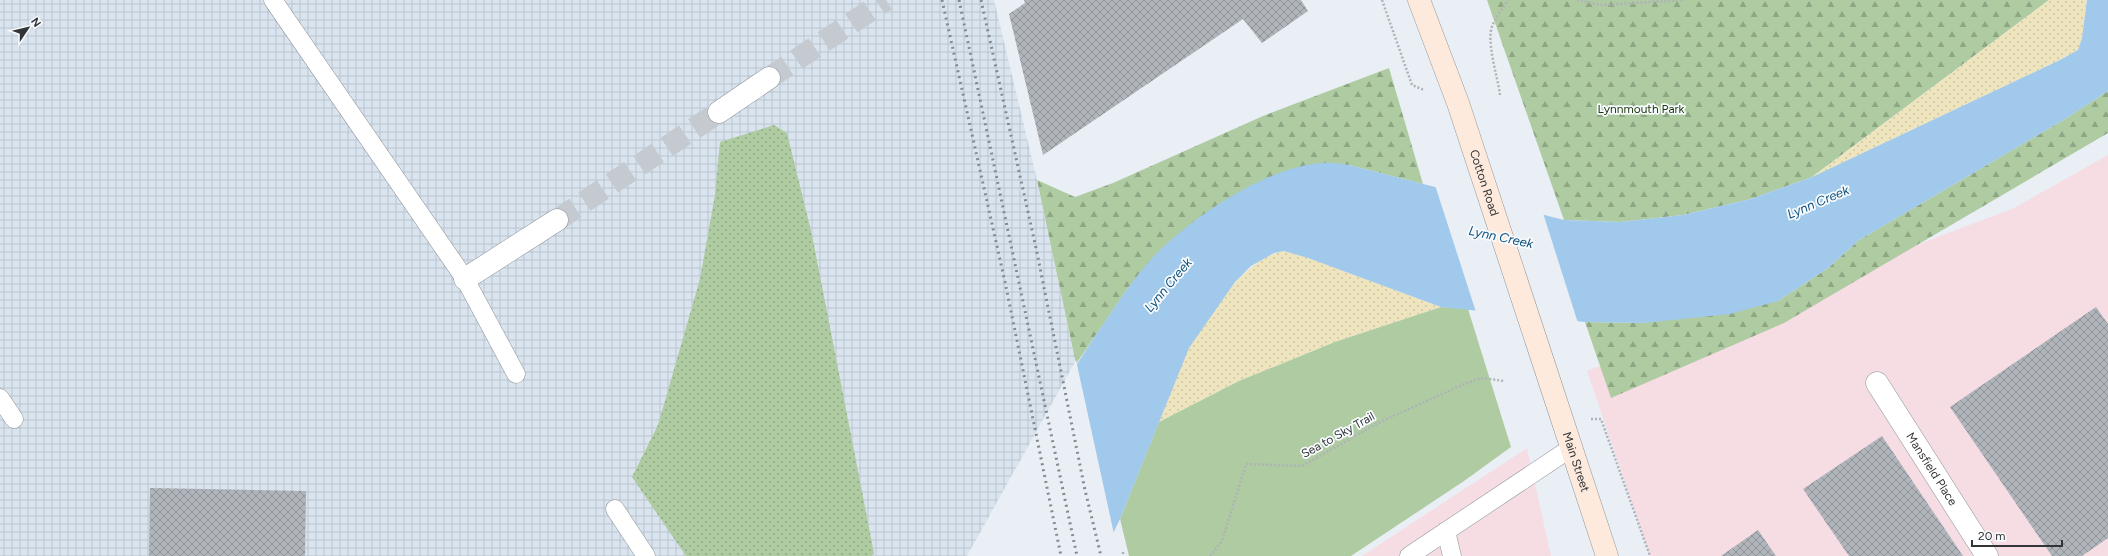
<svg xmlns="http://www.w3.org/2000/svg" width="2108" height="556" viewBox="0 0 2108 556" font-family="Figtree,sans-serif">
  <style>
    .commercial { fill: #f6dce3 }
    .industrial { fill: url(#industrial-grid) }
    .grass { fill: url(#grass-dots) }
    .forest { fill: url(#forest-firs) }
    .sand { fill: url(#sand-dots) }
    .park { fill: #afcba2 }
    .water { fill: #a0c9ec }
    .pier { fill: #e9eff5 }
    .building { fill: url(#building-cross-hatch) }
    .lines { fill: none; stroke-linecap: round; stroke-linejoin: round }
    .street-tunnel { stroke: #c4cacf; stroke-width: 22; stroke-dasharray: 22 11; stroke-linecap: butt }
    .lane-casing { stroke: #8f949a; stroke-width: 19 }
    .street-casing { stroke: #8f949a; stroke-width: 23 }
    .secondary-casing { stroke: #8f949a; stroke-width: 23 }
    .path { stroke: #aeb3b7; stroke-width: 2.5; stroke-dasharray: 2 2; stroke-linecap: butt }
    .lane { stroke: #fff; stroke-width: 18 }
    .street { stroke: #fff; stroke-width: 22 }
    .secondary { stroke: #fdeadc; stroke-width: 22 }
    .rail { stroke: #858a8e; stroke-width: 3; stroke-dasharray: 2 4; stroke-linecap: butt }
    .labels { text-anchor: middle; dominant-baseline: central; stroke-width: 3.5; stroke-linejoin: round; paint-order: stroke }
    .park-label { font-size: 12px; fill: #1a360a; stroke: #f9fcfe }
    .street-label { font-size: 12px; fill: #323537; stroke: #f9fcfe }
    .water-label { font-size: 13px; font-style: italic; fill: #0e507c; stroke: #f9fcfe }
  </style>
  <defs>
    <pattern id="industrial-grid" width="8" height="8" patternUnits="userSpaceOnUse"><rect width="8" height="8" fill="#d9e4ef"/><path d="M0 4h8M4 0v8" fill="none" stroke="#bbc4ce"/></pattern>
    <pattern id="grass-dots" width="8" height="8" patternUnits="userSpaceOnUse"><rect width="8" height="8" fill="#afcba2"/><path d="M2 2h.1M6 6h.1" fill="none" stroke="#8fa685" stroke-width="1.8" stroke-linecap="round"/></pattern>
    <pattern id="forest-firs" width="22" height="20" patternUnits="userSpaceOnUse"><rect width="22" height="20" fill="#afcba2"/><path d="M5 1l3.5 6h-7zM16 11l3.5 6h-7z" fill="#8fa685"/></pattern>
    <pattern id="sand-dots" width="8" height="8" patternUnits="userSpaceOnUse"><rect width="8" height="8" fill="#eee5bf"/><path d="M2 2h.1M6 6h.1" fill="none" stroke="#cdc5a5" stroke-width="1.8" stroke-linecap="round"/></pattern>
    <pattern id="building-cross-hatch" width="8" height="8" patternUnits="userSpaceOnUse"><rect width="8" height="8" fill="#b0b5bb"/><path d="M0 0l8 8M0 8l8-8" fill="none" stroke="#909499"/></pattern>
  </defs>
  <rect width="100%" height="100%" fill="#e9eff5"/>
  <g class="commercial">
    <path d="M2108,155V556H1650L1587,371L2014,208Z"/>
    <path d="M1527,448L1551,556H1362Z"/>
  </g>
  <path class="industrial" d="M0,0H994L1037,180L1076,364L969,556H0Z"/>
  <path class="grass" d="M774,125L787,133L812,235L874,553L872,556H686L632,477L658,425L700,279L715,195L720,142Z"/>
  <g class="forest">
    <path d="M1487,0H2049L1812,177L1751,199L1683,215L1621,222L1564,220Z"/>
    <path d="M1389,68L1423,184L1349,165L1155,256L1128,288L1076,364L1037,180L1075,197L1113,183L1263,116Z"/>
    <path d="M2108,91V133L1784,323L1611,398L1585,322L1643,323L1778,301L1828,268L1859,240L2065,119Z"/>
  </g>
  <g class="sand">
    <path d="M2049,0H2087L2082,38L2078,50L2060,60L1812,177Z"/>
    <path d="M1284,251L1308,258L1441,307L1335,342L1239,381L1159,422C1169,398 1177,371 1189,348C1206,316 1246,257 1284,251Z"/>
  </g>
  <path class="park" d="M1441,307L1468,309L1511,447L1464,481L1351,556H1129L1120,519L1159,422L1239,381L1335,342Z"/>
  <path class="water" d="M2087,0H2108V91L2065,119L1859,240L1828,268L1778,301L1730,314L1643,323L1585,322L1441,307L1308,258L1284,251L1274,253L1251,266L1235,282L1189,348L1120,519L1102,556H969C1013,477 1054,395 1106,320C1121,298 1136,275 1155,255C1194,216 1266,167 1322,163C1331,162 1341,164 1349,165L1564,220L1621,222L1683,215L1751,199L1812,177L2060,60L2078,50L2082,38Z"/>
  <g class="pier">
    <path d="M1435,185L1543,213L1578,323L1476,312Z"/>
    <path d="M1076,360L1114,534L1104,556H967Z"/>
  </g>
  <g class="building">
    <path d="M1024,0H1301L1308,11L1262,43L1243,19L1043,155L1009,14L1025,3Z"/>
    <path d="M2096,307L2108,324V538L2082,556H2052L1950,407Z"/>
    <path d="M1882,436L1963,556H1849L1803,489Z"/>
    <path d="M150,488L306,491L305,556H149Z"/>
    <path d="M1758,530L1776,556H1721Z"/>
  </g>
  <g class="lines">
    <g class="street-tunnel">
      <path d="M769,78L886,0"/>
      <path d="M557,220L719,112"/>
    </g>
    <g class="lane-casing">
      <g id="lane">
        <path d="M273,0L465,279L516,374"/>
        <path d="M0,398L14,419"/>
        <path d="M615,509L646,556"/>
        <path d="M1446,531L1452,556"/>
        <path d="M1409,556L1571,448"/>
      </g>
    </g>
    <g class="street-casing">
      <g id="street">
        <path d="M719,112L769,78"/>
        <path d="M465,279L557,220"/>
        <path id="s1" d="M1877,383L1987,556"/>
      </g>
    </g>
    <g class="secondary-casing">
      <g id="secondary">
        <path id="s2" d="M1419,0L1458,103L1607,556"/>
      </g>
    </g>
    <g class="path">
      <path d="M1382,0L1412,85L1424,90"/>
      <path d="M1577,0L1601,5L1683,0"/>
      <path d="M1500,95C1498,77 1485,40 1493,24C1497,16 1503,8 1508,0"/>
      <path d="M1591,419H1601L1650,556"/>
      <path d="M1123,552V556"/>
      <path d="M1210,556L1222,541L1246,464L1302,466L1380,422L1462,385L1481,378L1504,381"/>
    </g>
    <use href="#lane" class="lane"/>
    <use href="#street" class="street"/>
    <use href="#secondary" class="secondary"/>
    <g class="rail">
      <path d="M942,0L1005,282L1061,556"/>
      <path d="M959,0L1077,556"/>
      <path d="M981,0L1036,248L1085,490L1101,556"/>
    </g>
  </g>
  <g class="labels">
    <g class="park-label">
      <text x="1641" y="109">Lynnmouth Park</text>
    </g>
    <g class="street-label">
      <text stroke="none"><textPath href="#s2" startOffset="194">Cotton Road</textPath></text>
      <text transform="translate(1338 435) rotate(-29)">Sea to Sky Trail</text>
      <text stroke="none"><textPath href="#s2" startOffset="488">Main Street</textPath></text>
      <text stroke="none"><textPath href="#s1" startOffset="102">Mansfield Place</textPath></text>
    </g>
    <g class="water-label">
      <text transform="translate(1818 202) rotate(-23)">Lynn Creek</text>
      <text transform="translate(1501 237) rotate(12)">Lynn Creek</text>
      <text transform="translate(1168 285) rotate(-50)">Lynn Creek</text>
    </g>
  </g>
  <g transform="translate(28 28) rotate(55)" stroke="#f9fcfe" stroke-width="3" paint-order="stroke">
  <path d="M0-3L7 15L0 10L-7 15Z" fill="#323537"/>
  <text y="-6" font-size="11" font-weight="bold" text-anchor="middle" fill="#323537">N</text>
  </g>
  <path d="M1972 540v6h90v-6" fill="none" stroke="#323537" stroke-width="2"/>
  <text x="1978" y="540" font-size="12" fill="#323537" stroke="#f9fcfe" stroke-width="3" paint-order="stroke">20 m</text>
</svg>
